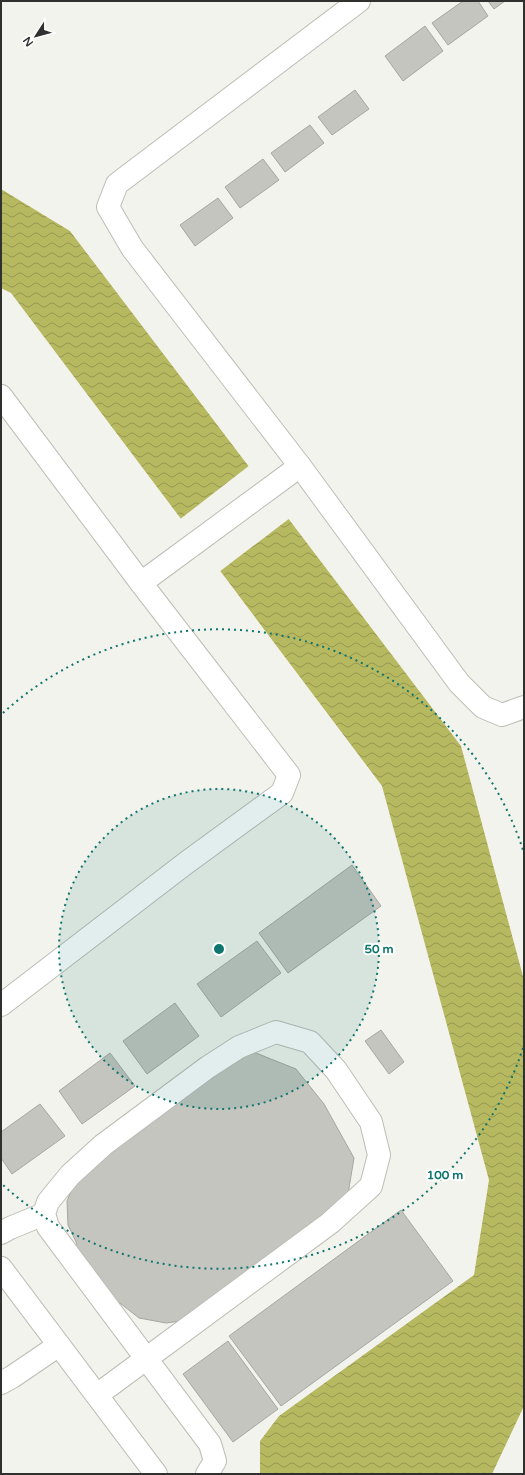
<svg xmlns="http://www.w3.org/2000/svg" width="525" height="1475" viewBox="0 0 525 1475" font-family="'Varela Round',sans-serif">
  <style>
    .water { fill: url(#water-waves) }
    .pier { fill: #f3f3ed }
    .building { fill: #c4c5bf; stroke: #a6a7a1 }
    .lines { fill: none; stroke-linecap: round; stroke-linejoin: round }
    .minor-casing { stroke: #bdbdb7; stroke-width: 24 }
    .minor { stroke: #fff; stroke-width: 22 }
    .ring { fill: none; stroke: #0f766e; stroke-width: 2; stroke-dasharray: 2 4 }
    .centre { fill: #0f766e; stroke: #fff; stroke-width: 2 }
    .ring-label { font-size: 12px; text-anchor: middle; font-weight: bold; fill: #0f766e; stroke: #fff; stroke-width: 4; stroke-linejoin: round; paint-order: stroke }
  </style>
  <defs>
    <pattern id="water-waves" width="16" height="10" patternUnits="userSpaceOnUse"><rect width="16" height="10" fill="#b7b961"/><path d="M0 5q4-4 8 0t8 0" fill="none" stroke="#959750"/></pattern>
  </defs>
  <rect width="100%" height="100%" fill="#f3f3ed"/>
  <path class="water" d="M1,189L70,231L461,746L524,980V1406L492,1474H260V1441L279,1416L474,1275L489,1180L382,786L11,293L1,288Z"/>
  <path class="pier" d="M250,465L290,518L219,572L179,520Z"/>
  <g class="building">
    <path d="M463,1H478L488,16L448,45L432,23Z"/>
    <path d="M488,1H505L494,9Z"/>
    <path d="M425,26L443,51L403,81L385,56Z"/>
    <path d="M355,90L369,109L332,135L318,117Z"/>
    <path d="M310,125L324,143L285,172L271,153Z"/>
    <path d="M263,159L279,180L240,208L225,187Z"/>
    <path d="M218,198L233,218L195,246L180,225Z"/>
    <path d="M352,865L381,906L288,973L259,933Z"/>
    <path d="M257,941L281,973L221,1017L197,984Z"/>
    <path d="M175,1003L199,1036L147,1074L123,1041Z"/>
    <path d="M381,1030L404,1062L389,1074L365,1041Z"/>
    <path d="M110,1053L135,1086L82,1124L59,1091Z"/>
    <path d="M256,1053L296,1069L324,1104L354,1158L348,1194L284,1249L189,1320L166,1323L139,1318L120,1303L104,1314L61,1256L77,1244L68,1225L67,1201L78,1175L105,1131L126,1114L137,1127L162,1088L183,1072L193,1085L233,1058Z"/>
    <path d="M40,1104L65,1136L12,1174L1,1158V1132Z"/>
    <path d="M401,1210L453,1281L281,1406L229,1336Z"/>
    <path d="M228,1341L278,1409L233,1442L183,1374Z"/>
  </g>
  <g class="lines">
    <g class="minor-casing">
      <g id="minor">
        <path d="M359,1L117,184L108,207L132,248L300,466L459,683L483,707L502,715L524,707"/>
        <path d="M1,396L141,583L289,775L282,793L186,863L1,1005"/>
        <path d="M141,583L300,466"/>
        <path d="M1,1233L10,1228L44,1214"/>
        <path d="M1,1268L156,1474"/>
        <path d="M1,1383L12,1377L59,1345"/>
        <path d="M97,1395L330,1223L371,1186L379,1155L371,1122L336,1070L310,1042L276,1032L239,1047L208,1067L103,1145L70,1175L48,1202L44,1214L48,1227L210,1444L215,1461L207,1474"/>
      </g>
    </g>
    <use href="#minor" class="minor"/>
  </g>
  <circle cx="219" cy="949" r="160" fill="#0f766e" fill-opacity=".12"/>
  <g class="ring">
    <circle cx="219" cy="949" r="160"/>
    <path d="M523 1048A320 320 0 0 1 3 1185M3 713A320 320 0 0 1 523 850"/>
  </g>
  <circle cx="219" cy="949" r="6" class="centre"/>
  <g class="ring-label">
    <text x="379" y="953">50 m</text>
    <text x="445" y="1179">100 m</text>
  </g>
  <rect width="525" height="1475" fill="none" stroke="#30302e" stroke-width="4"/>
  <g transform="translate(36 36) rotate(234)" stroke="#ffffff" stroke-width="3" paint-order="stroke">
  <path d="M0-3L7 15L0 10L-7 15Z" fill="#30302e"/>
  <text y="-6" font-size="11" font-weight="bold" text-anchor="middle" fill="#30302e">N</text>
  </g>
</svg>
